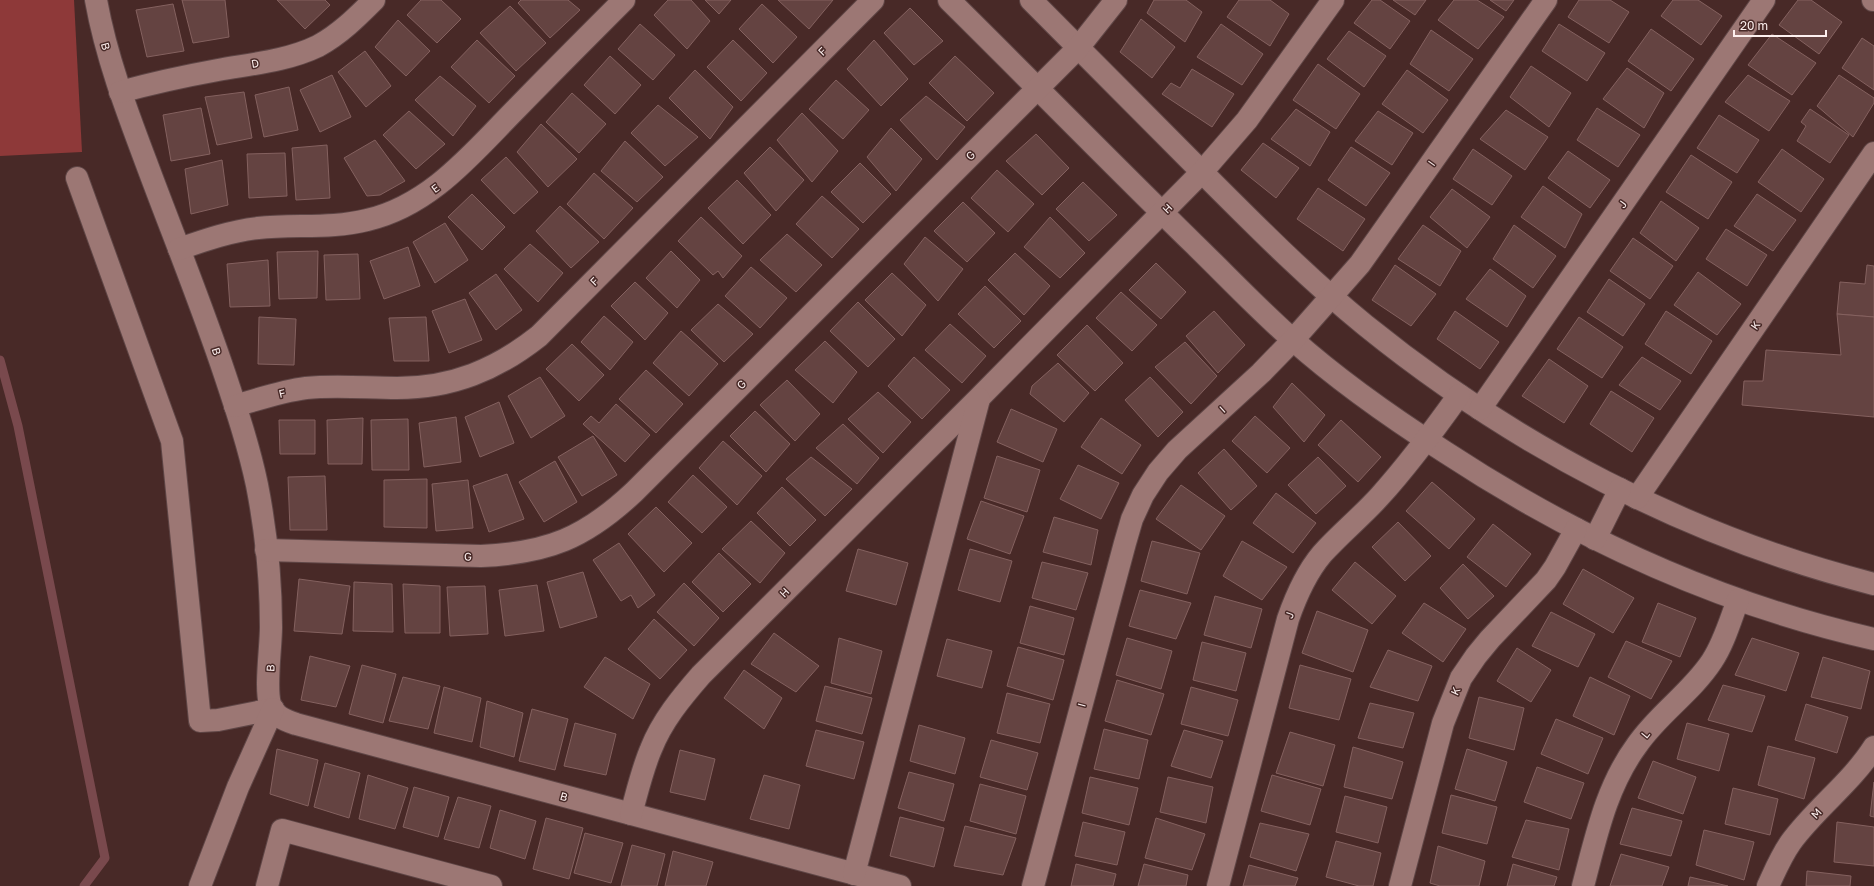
<svg xmlns="http://www.w3.org/2000/svg" width="1874" height="886" viewBox="0 0 1874 886" font-family="'Golos Text',sans-serif">
  <style>
    .green { fill: #8e3939 }
    .lines { fill: none; stroke-linecap: round; stroke-linejoin: round }
    .stream { stroke: #79494d; stroke-width: 9 }
    .building { fill: #644341; stroke: #84615f }
    .minor-casing { stroke: #5f4646; stroke-width: 24 }
    .minor { stroke: #9c7774; stroke-width: 22 }
    .labels { text-anchor: middle; dominant-baseline: central; stroke-width: 3; stroke-linejoin: round; paint-order: stroke }
    .street-label { font-size: 11px; fill: #fdf0ef; stroke: #482927 }
  </style>
  <rect width="100%" height="100%" fill="#482927"/>
  <path class="green" d="M0,0H74L82,152L0,156Z"/>
  <g class="lines">
    <path class="stream" d="M0,360L18,426L105,858L84,886"/>
  </g>
  <g class="building">
    <path d="M182,0H225L229,37L193,43Z"/>
    <path d="M277,0H325L330,5L305,29Z"/>
    <path d="M421,0H441L461,19L437,43L407,15Z"/>
    <path d="M521,0H568L580,10L550,38L518,3Z"/>
    <path d="M668,0H691L710,21L687,49L654,15Z"/>
    <path d="M705,0H731L719,14Z"/>
    <path d="M778,0H833L809,29Z"/>
    <path d="M1154,0H1186L1202,12L1185,42L1147,13Z"/>
    <path d="M1239,0H1270L1289,14L1270,46L1227,17Z"/>
    <path d="M1372,0H1380L1410,21L1390,49L1354,23Z"/>
    <path d="M1393,0H1426L1415,15Z"/>
    <path d="M1454,0H1477L1504,17L1478,49L1438,20Z"/>
    <path d="M1490,0H1514L1506,11Z"/>
    <path d="M1579,0H1610L1629,12L1609,43L1568,17Z"/>
    <path d="M1673,0H1698L1722,16L1701,45L1661,16Z"/>
    <path d="M1798,0H1811L1842,22L1819,54L1779,25Z"/>
    <path d="M173,4L184,51L147,57L136,10Z"/>
    <path d="M762,4L797,37L773,63L739,29Z"/>
    <path d="M510,6L546,43L516,71L480,33Z"/>
    <path d="M910,8L943,41L914,65L884,33Z"/>
    <path d="M1141,19L1175,47L1152,78L1120,52Z"/>
    <path d="M398,20L430,51L406,76L375,47Z"/>
    <path d="M640,24L675,55L653,80L618,49Z"/>
    <path d="M1221,24L1263,54L1242,85L1197,57Z"/>
    <path d="M1559,24L1605,53L1587,81L1542,51Z"/>
    <path d="M1651,29L1694,59L1671,91L1628,61Z"/>
    <path d="M1431,30L1473,59L1449,91L1410,64Z"/>
    <path d="M1349,31L1386,56L1364,87L1327,59Z"/>
    <path d="M1772,34L1816,63L1792,95L1748,65Z"/>
    <path d="M1862,38L1874,46V90L1842,68Z"/>
    <path d="M477,40L515,76L489,103L451,67Z"/>
    <path d="M733,40L767,73L741,101L707,67Z"/>
    <path d="M874,40L908,79L881,106L847,69Z"/>
    <path d="M365,51L391,86L366,107L338,72Z"/>
    <path d="M610,56L641,85L615,114L584,85Z"/>
    <path d="M955,56L994,93L967,121L929,83Z"/>
    <path d="M1318,64L1360,94L1336,129L1293,100Z"/>
    <path d="M1531,66L1571,93L1549,127L1510,97Z"/>
    <path d="M1627,68L1664,93L1644,128L1603,99Z"/>
    <path d="M1192,69L1234,94L1212,127L1162,94L1171,83L1180,88Z"/>
    <path d="M695,70L733,107L710,139L669,98Z"/>
    <path d="M1407,70L1448,100L1423,133L1382,104Z"/>
    <path d="M332,75L351,117L320,132L300,90Z"/>
    <path d="M1748,75L1790,101L1769,131L1725,102Z"/>
    <path d="M1839,75L1874,98V103L1853,137L1817,106Z"/>
    <path d="M440,76L476,106L453,136L415,100Z"/>
    <path d="M836,80L869,110L843,139L809,109Z"/>
    <path d="M289,87L298,130L264,137L255,95Z"/>
    <path d="M244,92L252,138L217,145L205,97Z"/>
    <path d="M572,93L606,124L579,153L546,122Z"/>
    <path d="M926,96L965,127L937,160L900,120Z"/>
    <path d="M658,105L698,137L665,166L631,133Z"/>
    <path d="M201,108L210,154L171,161L163,115Z"/>
    <path d="M1597,108L1640,135L1618,167L1577,140Z"/>
    <path d="M1296,109L1330,132L1310,166L1271,139Z"/>
    <path d="M1810,109L1849,135L1830,163L1797,141L1806,126L1801,122Z"/>
    <path d="M1506,110L1548,137L1525,170L1480,139Z"/>
    <path d="M409,111L445,144L416,169L383,135Z"/>
    <path d="M1378,111L1413,133L1392,165L1355,141Z"/>
    <path d="M802,113L838,151L812,182L777,140Z"/>
    <path d="M1719,115L1759,140L1737,173L1697,148Z"/>
    <path d="M541,124L577,159L548,187L517,152Z"/>
    <path d="M891,128L922,159L896,191L867,157Z"/>
    <path d="M1036,134L1069,168L1042,195L1006,161Z"/>
    <path d="M375,140L405,181L380,195L367,196L344,158Z"/>
    <path d="M625,141L663,177L637,202L601,171Z"/>
    <path d="M1263,143L1299,168L1276,198L1241,170Z"/>
    <path d="M327,145L330,198L296,200L292,148Z"/>
    <path d="M770,147L804,180L776,211L744,173Z"/>
    <path d="M1351,147L1390,173L1366,206L1328,180Z"/>
    <path d="M1473,149L1512,176L1492,205L1453,179Z"/>
    <path d="M1782,149L1824,179L1801,212L1758,182Z"/>
    <path d="M1568,151L1610,180L1590,208L1548,178Z"/>
    <path d="M285,153L287,196L249,198L247,154Z"/>
    <path d="M1691,155L1732,182L1708,219L1666,192Z"/>
    <path d="M506,157L538,192L514,214L481,180Z"/>
    <path d="M222,160L228,205L191,214L185,169Z"/>
    <path d="M860,163L891,194L863,223L831,192Z"/>
    <path d="M997,170L1034,204L1008,232L971,198Z"/>
    <path d="M594,173L633,208L604,239L567,204Z"/>
    <path d="M737,180L771,215L743,244L708,208Z"/>
    <path d="M1083,182L1117,215L1089,241L1056,209Z"/>
    <path d="M1543,186L1582,214L1565,248L1521,217Z"/>
    <path d="M1318,188L1365,219L1343,251L1297,219Z"/>
    <path d="M1452,189L1490,217L1467,248L1430,217Z"/>
    <path d="M472,194L505,227L482,250L448,217Z"/>
    <path d="M1757,194L1796,220L1773,251L1734,226Z"/>
    <path d="M822,196L859,229L832,258L796,224Z"/>
    <path d="M1661,201L1699,228L1676,261L1640,233Z"/>
    <path d="M963,202L995,233L967,262L934,231Z"/>
    <path d="M560,206L599,242L571,268L536,231Z"/>
    <path d="M701,217L742,256L723,278L718,271L713,275L678,241Z"/>
    <path d="M1050,217L1085,253L1060,278L1024,247Z"/>
    <path d="M445,223L468,260L435,283L413,242Z"/>
    <path d="M1423,225L1461,251L1440,286L1398,259Z"/>
    <path d="M1514,225L1556,256L1533,288L1493,259Z"/>
    <path d="M1726,229L1767,255L1747,286L1706,259Z"/>
    <path d="M787,234L822,265L796,292L760,260Z"/>
    <path d="M925,237L963,269L938,301L904,264Z"/>
    <path d="M1633,238L1673,266L1650,299L1610,271Z"/>
    <path d="M530,244L563,273L538,302L504,269Z"/>
    <path d="M408,247L420,286L384,299L370,261Z"/>
    <path d="M318,251L317,298L279,299L277,252Z"/>
    <path d="M671,251L700,280L677,308L646,278Z"/>
    <path d="M1015,253L1050,286L1024,315L988,280Z"/>
    <path d="M358,254L360,299L326,300L324,255Z"/>
    <path d="M268,260L270,306L230,307L227,264Z"/>
    <path d="M1156,263L1186,292L1161,319L1129,290Z"/>
    <path d="M1395,265L1436,294L1411,326L1372,300Z"/>
    <path d="M1867,265L1874,266V317L1837,314L1840,282L1865,284Z"/>
    <path d="M751,267L787,298L760,328L725,296Z"/>
    <path d="M1490,269L1526,296L1507,327L1466,299Z"/>
    <path d="M1698,272L1741,304L1717,335L1674,305Z"/>
    <path d="M892,273L926,305L902,336L865,300Z"/>
    <path d="M496,274L522,310L496,330L469,293Z"/>
    <path d="M1609,279L1645,304L1623,336L1587,312Z"/>
    <path d="M635,282L668,313L645,340L611,306Z"/>
    <path d="M985,286L1021,321L994,348L958,314Z"/>
    <path d="M1121,292L1157,325L1132,351L1096,318Z"/>
    <path d="M465,299L482,340L449,353L432,311Z"/>
    <path d="M858,302L895,339L868,367L830,331Z"/>
    <path d="M718,304L753,334L724,362L691,330Z"/>
    <path d="M1214,311L1245,345L1218,373L1186,336Z"/>
    <path d="M1455,311L1499,342L1480,369L1437,339Z"/>
    <path d="M1666,311L1712,341L1691,374L1645,344Z"/>
    <path d="M1837,314L1874,317V417L1742,405L1744,381H1763L1766,350L1841,355Z"/>
    <path d="M604,316L633,342L610,370L581,342Z"/>
    <path d="M259,317L296,319L294,365L258,364Z"/>
    <path d="M426,317L429,361H394L389,318Z"/>
    <path d="M1579,317L1623,347L1602,378L1557,349Z"/>
    <path d="M950,324L986,356L962,383L925,350Z"/>
    <path d="M1087,325L1123,363L1095,391L1057,355Z"/>
    <path d="M681,331L718,364L689,396L653,363Z"/>
    <path d="M825,341L857,372L833,403L795,370Z"/>
    <path d="M1185,342L1217,376L1191,404L1155,367Z"/>
    <path d="M572,344L604,375L579,401L546,369Z"/>
    <path d="M914,357L950,390L922,419L888,386Z"/>
    <path d="M1642,357L1681,381L1660,410L1619,385Z"/>
    <path d="M1549,359L1588,386L1564,423L1522,396Z"/>
    <path d="M1058,363L1089,393L1064,422L1030,394L1032,386Z"/>
    <path d="M646,370L683,404L656,433L619,399Z"/>
    <path d="M540,377L565,416L531,438L508,396Z"/>
    <path d="M1150,377L1183,412L1158,437L1125,400Z"/>
    <path d="M787,380L820,414L795,441L760,405Z"/>
    <path d="M1292,383L1325,415L1304,442L1273,407Z"/>
    <path d="M1611,391L1654,418L1632,452L1590,424Z"/>
    <path d="M878,392L911,422L883,453L848,419Z"/>
    <path d="M499,402L514,443L480,457L465,417Z"/>
    <path d="M616,404L650,435L625,462L583,424L591,416L599,423Z"/>
    <path d="M1011,409L1057,429L1043,462L997,442Z"/>
    <path d="M755,411L790,444L766,472L730,436Z"/>
    <path d="M1255,416L1290,448L1267,473L1232,441Z"/>
    <path d="M456,417L461,462L424,467L419,423Z"/>
    <path d="M363,418L362,464H328L327,420Z"/>
    <path d="M1101,418L1141,445L1122,474L1081,447Z"/>
    <path d="M408,419L409,470H372L371,420Z"/>
    <path d="M279,420H315V454H280Z"/>
    <path d="M1341,420L1381,457L1358,482L1318,445Z"/>
    <path d="M843,424L879,458L857,484L816,448Z"/>
    <path d="M593,436L617,475L582,496L558,457Z"/>
    <path d="M723,441L762,476L737,505L699,468Z"/>
    <path d="M1224,449L1257,486L1231,510L1198,473Z"/>
    <path d="M997,456L1040,470L1027,512L984,498Z"/>
    <path d="M811,457L852,489L825,516L786,479Z"/>
    <path d="M1318,457L1346,486L1316,514L1288,485Z"/>
    <path d="M555,461L577,502L544,522L519,482Z"/>
    <path d="M1078,465L1119,483L1101,519L1060,499Z"/>
    <path d="M507,474L524,519L489,532L473,486Z"/>
    <path d="M693,475L727,507L702,533L668,502Z"/>
    <path d="M325,476L327,530H290L288,477Z"/>
    <path d="M427,479V528L384,527V480Z"/>
    <path d="M468,480L473,528L436,531L432,484Z"/>
    <path d="M1432,482L1475,519L1449,549L1406,511Z"/>
    <path d="M1181,485L1225,516L1201,550L1156,519Z"/>
    <path d="M782,487L816,520L790,546L757,513Z"/>
    <path d="M1276,493L1316,523L1293,553L1253,523Z"/>
    <path d="M981,501L1024,516L1010,554L967,539Z"/>
    <path d="M656,507L692,543L664,572L628,534Z"/>
    <path d="M1054,517L1098,530L1091,565L1043,552Z"/>
    <path d="M751,521L785,553L760,583L722,549Z"/>
    <path d="M1398,522L1431,556L1405,581L1372,547Z"/>
    <path d="M1493,524L1531,554L1506,587L1467,557Z"/>
    <path d="M1152,541L1200,553L1187,594L1141,581Z"/>
    <path d="M1242,541L1287,567L1262,600L1223,576Z"/>
    <path d="M619,543L655,595L638,608L631,595L621,601L593,560Z"/>
    <path d="M858,549L908,563L896,605L846,591Z"/>
    <path d="M970,549L1012,561L1000,602L958,590Z"/>
    <path d="M719,553L751,584L723,612L692,582Z"/>
    <path d="M1042,562L1088,573L1076,610L1032,598Z"/>
    <path d="M1355,562L1396,596L1372,624L1332,590Z"/>
    <path d="M1463,564L1494,596L1468,619L1440,588Z"/>
    <path d="M1583,569L1634,598L1613,633L1563,604Z"/>
    <path d="M583,572L597,617L560,628L547,582Z"/>
    <path d="M299,579L350,586L342,634L294,631Z"/>
    <path d="M354,582L392,584L393,632L353,631Z"/>
    <path d="M684,583L719,618L694,646L657,612Z"/>
    <path d="M403,584L440,586V633H405Z"/>
    <path d="M537,585L544,631L505,636L499,590Z"/>
    <path d="M485,586L488,634L450,636L447,587Z"/>
    <path d="M1140,590L1191,603L1176,639L1129,626Z"/>
    <path d="M1215,596L1262,609L1251,648L1204,635Z"/>
    <path d="M1424,603L1466,629L1443,662L1402,633Z"/>
    <path d="M1658,603L1696,618L1680,657L1642,642Z"/>
    <path d="M1030,606L1074,618L1064,655L1020,643Z"/>
    <path d="M1317,611L1368,630L1353,672L1302,653Z"/>
    <path d="M1551,612L1595,634L1578,667L1532,646Z"/>
    <path d="M654,619L687,650L660,679L628,649Z"/>
    <path d="M774,633L819,666L796,692L751,664Z"/>
    <path d="M839,638L882,651L871,694L831,683Z"/>
    <path d="M1127,638L1172,651L1161,689L1116,675Z"/>
    <path d="M1752,638L1799,653L1786,691L1735,675Z"/>
    <path d="M947,639L992,651L982,688L937,676Z"/>
    <path d="M1626,641L1672,661L1651,699L1608,677Z"/>
    <path d="M1202,642L1246,653L1236,691L1193,680Z"/>
    <path d="M1018,647L1064,660L1053,700L1007,686Z"/>
    <path d="M1517,648L1551,670L1531,702L1497,681Z"/>
    <path d="M1388,650L1432,666L1418,701L1370,687Z"/>
    <path d="M310,656L350,666L336,707L301,700Z"/>
    <path d="M605,657L650,684L633,719L584,687Z"/>
    <path d="M1823,657L1870,671L1861,709L1811,697Z"/>
    <path d="M362,665L396,674L383,723L349,714Z"/>
    <path d="M1300,665L1351,679L1339,720L1289,708Z"/>
    <path d="M744,670L782,698L764,729L724,698Z"/>
    <path d="M403,677L440,686L428,729L389,721Z"/>
    <path d="M1590,677L1630,696L1614,735L1573,716Z"/>
    <path d="M1117,680L1164,694L1151,735L1105,721Z"/>
    <path d="M1723,685L1765,696L1752,732L1708,720Z"/>
    <path d="M825,686L872,698L862,734L816,721Z"/>
    <path d="M444,687L481,698L472,742L434,733Z"/>
    <path d="M1191,687L1238,700L1228,736L1181,724Z"/>
    <path d="M1007,693L1050,704L1040,743L997,733Z"/>
    <path d="M1479,697L1524,708L1514,750L1469,738Z"/>
    <path d="M487,701L523,713L514,757L480,747Z"/>
    <path d="M1370,703L1414,713L1403,748L1358,738Z"/>
    <path d="M1806,704L1848,717L1837,753L1795,740Z"/>
    <path d="M532,709L568,719L555,770L519,761Z"/>
    <path d="M1556,719L1603,738L1588,774L1541,754Z"/>
    <path d="M575,723L616,734L606,775L564,766Z"/>
    <path d="M1687,723L1729,734L1719,771L1677,759Z"/>
    <path d="M919,725L965,738L955,774L910,761Z"/>
    <path d="M1104,729L1148,740L1139,779L1094,769Z"/>
    <path d="M816,730L864,742L854,779L806,766Z"/>
    <path d="M1184,730L1223,741L1211,778L1171,766Z"/>
    <path d="M1290,732L1335,745L1323,786L1276,773Z"/>
    <path d="M991,740L1038,753L1027,790L980,777Z"/>
    <path d="M1768,746L1815,758L1804,799L1758,785Z"/>
    <path d="M1353,747L1403,762L1392,799L1344,787Z"/>
    <path d="M277,749L318,760L308,806L270,794Z"/>
    <path d="M1467,749L1507,762L1495,801L1455,789Z"/>
    <path d="M680,750L715,759L705,800L670,792Z"/>
    <path d="M1653,761L1696,777L1683,814L1638,798Z"/>
    <path d="M325,763L360,773L349,818L314,807Z"/>
    <path d="M1537,767L1584,783L1571,819L1524,802Z"/>
    <path d="M909,772L954,784L944,821L898,808Z"/>
    <path d="M368,775L408,788L395,829L359,819Z"/>
    <path d="M764,775L800,785L789,829L750,819Z"/>
    <path d="M1272,775L1321,789L1310,825L1261,811Z"/>
    <path d="M1090,777L1138,788L1129,825L1082,813Z"/>
    <path d="M1168,777L1213,787L1206,823L1160,812Z"/>
    <path d="M1874,782V817L1870,816Z"/>
    <path d="M980,784L1026,796L1016,834L970,821Z"/>
    <path d="M414,787L449,797L438,837L403,827Z"/>
    <path d="M1733,788L1778,799L1770,835L1725,824Z"/>
    <path d="M1451,795L1497,807L1487,844L1442,833Z"/>
    <path d="M1345,796L1387,807L1378,843L1336,832Z"/>
    <path d="M458,797L491,806L479,848L444,839Z"/>
    <path d="M1632,808L1682,821L1671,856L1620,844Z"/>
    <path d="M500,810L536,821L525,859L490,848Z"/>
    <path d="M900,817L944,828L934,867L890,856Z"/>
    <path d="M546,818L583,828L569,879L533,869Z"/>
    <path d="M1156,818L1205,834L1192,870L1145,858Z"/>
    <path d="M1526,820L1569,829L1559,870L1512,857Z"/>
    <path d="M1083,822L1125,832L1117,865L1075,856Z"/>
    <path d="M1837,822L1874,827V866L1834,862Z"/>
    <path d="M1260,823L1309,834L1296,871L1250,857Z"/>
    <path d="M965,826L1016,838L1003,875L954,866Z"/>
    <path d="M1704,830L1754,842L1744,880L1696,865Z"/>
    <path d="M585,833L623,843L611,883L574,873Z"/>
    <path d="M1336,841L1381,853L1373,886H1359L1326,877Z"/>
    <path d="M632,845L665,854L657,886H621Z"/>
    <path d="M1438,846L1485,861L1479,886H1440L1430,883Z"/>
    <path d="M673,851L713,862L706,886H665Z"/>
    <path d="M1621,854L1669,867L1662,886H1610Z"/>
    <path d="M1076,864L1116,874L1113,886H1071Z"/>
    <path d="M1144,864L1188,875L1186,886H1138Z"/>
    <path d="M1513,864L1557,877L1554,886H1507Z"/>
    <path d="M1249,865L1298,878L1295,886H1243Z"/>
    <path d="M1807,871L1851,876L1850,886H1806Z"/>
    <path d="M1690,877L1728,886H1688Z"/>
  </g>
  <g class="lines">
    <g class="minor-casing">
      <g id="minor">
        <path d="M96,0C106,56 126,109 146,162C172,232 201,303 225,375C237,411 249,447 257,485C266,531 271,580 271,627C271,647 265,687 270,704C274,716 284,720 296,724L900,886"/>
        <path d="M949,0C1031,81 1111,163 1193,243C1226,275 1258,309 1292,339C1339,381 1392,418 1445,452C1576,538 1720,604 1874,639"/>
        <path d="M1031,0C1087,57 1144,114 1201,171C1254,224 1306,277 1365,325C1513,445 1688,537 1874,584"/>
        <path d="M1873,0H1874"/>
        <path d="M120,92C153,83 185,76 218,70C251,64 287,61 318,46C340,34 357,17 374,0"/>
        <path d="M77,178L172,441L200,721L218,720L273,709"/>
        <path d="M179,249C205,240 231,231 258,228C294,224 332,229 367,220C432,205 474,151 519,106C554,70 589,35 624,0"/>
        <path d="M235,406C259,399 282,391 306,388C336,385 367,388 397,388C452,388 496,370 539,336L873,0"/>
        <path d="M1480,409L1764,0"/>
        <path d="M1637,498L1874,153"/>
        <path d="M1595,539L1620,489"/>
        <path d="M266,550L481,556C548,553 585,538 634,492L1078,48L1116,0"/>
        <path d="M631,814C637,793 642,770 651,749C662,721 681,698 701,675L980,397L1202,172L1247,120L1333,0"/>
        <path d="M854,874L979,399"/>
        <path d="M200,886L238,787L273,709"/>
        <path d="M267,886L282,830L491,886"/>
        <path d="M1033,886L1125,543L1132,519L1143,495L1158,472L1177,450L1261,373L1293,340L1360,264L1546,0"/>
        <path d="M1218,886L1288,619C1296,596 1306,573 1322,554C1340,534 1362,516 1380,496C1409,464 1434,430 1459,395"/>
        <path d="M1400,886L1443,723L1461,678L1476,656L1490,639L1546,580L1555,567L1576,529"/>
        <path d="M1583,886C1596,837 1606,787 1637,745C1658,714 1691,693 1712,661C1724,643 1730,621 1738,600"/>
        <path d="M1768,886C1775,871 1781,856 1791,842C1816,808 1851,783 1874,747"/>
      </g>
    </g>
    <use href="#minor" class="minor"/>
  </g>
  <g class="labels">
    <g class="street-label">
      <text transform="translate(106 46) rotate(74)">B</text>
      <text transform="translate(822 51) rotate(-45)">F</text>
      <text transform="translate(255 63) rotate(-10)">D</text>
      <text transform="translate(970 155) rotate(-45)">G</text>
      <text transform="translate(1431 163) rotate(-55)">I</text>
      <text transform="translate(435 188) rotate(-37)">E</text>
      <text transform="translate(1622 204) rotate(-55)">J</text>
      <text transform="translate(1167 208) rotate(-45)">H</text>
      <text transform="translate(594 281) rotate(-45)">F</text>
      <text transform="translate(1755 325) rotate(-55)">K</text>
      <text transform="translate(217 351) rotate(72)">B</text>
      <text transform="translate(741 384) rotate(-45)">G</text>
      <text transform="translate(282 393) rotate(-13)">F</text>
      <text transform="translate(1222 409) rotate(-43)">I</text>
      <text transform="translate(468 556) rotate(1)">G</text>
      <text transform="translate(784 592) rotate(-45)">H</text>
      <text transform="translate(1289 615) rotate(-71)">J</text>
      <text transform="translate(270 668) rotate(-87)">B</text>
      <text transform="translate(1455 691) rotate(-65)">K</text>
      <text transform="translate(1081 705) rotate(-75)">I</text>
      <text transform="translate(1645 734) rotate(-51)">L</text>
      <text transform="translate(564 796) rotate(15)">B</text>
      <text transform="translate(1816 813) rotate(-47)">M</text>
    </g>
  </g>
  <path d="M1734 30v6h92v-6" fill="none" stroke="#fdf0ef" stroke-width="2"/>
  <text x="1740" y="30" font-size="12" fill="#fdf0ef" stroke="#482927" stroke-width="3" paint-order="stroke">20 m</text>
</svg>
